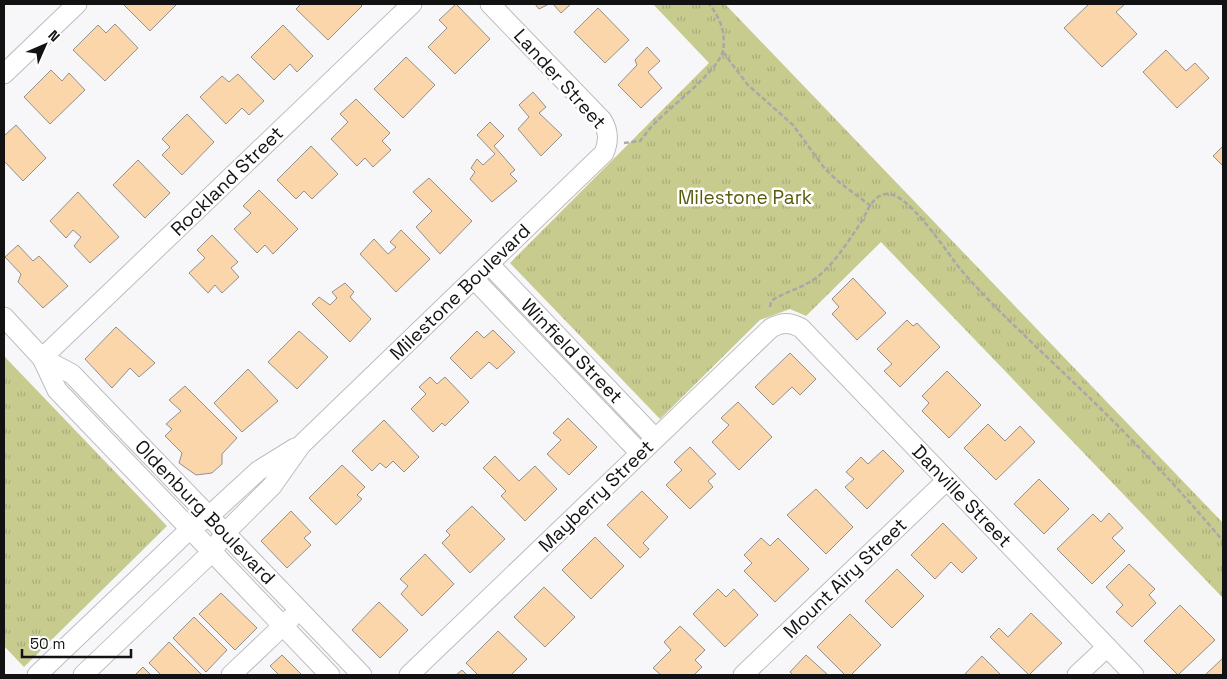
<svg xmlns="http://www.w3.org/2000/svg" width="1227" height="679" viewBox="0 0 1227 679" font-family="'Space Grotesk',sans-serif">
  <style>
    .park { fill: url(#park-tufts) }
    .building { fill: #fcd6ab; stroke: #92908e }
    .lines { fill: none; stroke-linecap: round; stroke-linejoin: round }
    .minor-casing { stroke: #bdbdc0; stroke-width: 21 }
    .path { stroke: #a8a8aa; stroke-width: 2.5; stroke-dasharray: 5 2.5; stroke-linecap: butt }
    .minor { stroke: #fff; stroke-width: 19 }
    .labels { text-anchor: middle; dominant-baseline: central; stroke-width: 5; stroke-linejoin: round; paint-order: stroke }
    .street-label { font-size: 19px; fill: #121213; stroke: #fff }
    .park-label { font-size: 19px; fill: #595b0d; stroke: #fff }
  </style>
  <defs>
    <pattern id="park-tufts" width="24" height="20" patternUnits="userSpaceOnUse" patternTransform="scale(1.25)"><rect width="24" height="20" fill="#c7cb8e"/><path d="M3 7l-1-3M5 7V3M7 7l1-3M15 17l-1-3M17 17v-4M19 17l1-3" fill="none" stroke="#aaad7a"/></pattern>
  </defs>
  <rect width="100%" height="100%" fill="#f7f7fa"/>
  <g class="park">
    <path d="M653,4H725L1223,523V598L881,242L806,316L790,309L760,320L660,419L510,263L709,63Z"/>
    <path d="M4,356L167,526L24,667L4,646Z"/>
  </g>
  <g class="building">
    <path d="M123,4H177L150,31Z"/>
    <path d="M301,4H360L362,6L328,40L296,9Z"/>
    <path d="M456,4L490,39L455,74L428,47L447,28L439,20Z"/>
    <path d="M535,4H549L539,9Z"/>
    <path d="M553,4H571L561,13Z"/>
    <path d="M1089,4H1125L1116,12L1137,34L1102,67L1064,28Z"/>
    <path d="M598,8L629,40L605,63L574,32Z"/>
    <path d="M115,24L138,48L105,81L73,50L98,25L106,33Z"/>
    <path d="M283,25L313,56L297,72L290,64L274,80L251,57Z"/>
    <path d="M647,47L660,61L648,72L662,88L641,108L618,85L637,65L635,60Z"/>
    <path d="M1166,50L1186,71L1195,63L1209,78L1177,108L1143,72Z"/>
    <path d="M406,57L435,85L403,118L374,89Z"/>
    <path d="M51,70L62,81L69,73L85,90L50,124L24,97Z"/>
    <path d="M238,74L264,101L249,115L242,108L226,124L200,97L222,76L229,82Z"/>
    <path d="M533,92L546,107L539,113L562,135L541,156L518,129L529,117L519,105Z"/>
    <path d="M356,99L390,133L382,141L391,150L373,167L365,158L357,166L331,139L348,122L340,114Z"/>
    <path d="M187,114L214,142L182,175L162,155L170,147L162,139Z"/>
    <path d="M490,122L504,136L494,146L515,170L510,174L517,181L492,202L470,179L475,172L471,168L477,159L483,165L495,154L477,135Z"/>
    <path d="M16,125L46,158L23,181L4,161V136Z"/>
    <path d="M311,146L338,174L312,199L304,191L296,199L277,180Z"/>
    <path d="M1223,146V166L1213,156Z"/>
    <path d="M138,160L170,193L145,218L113,185Z"/>
    <path d="M429,178L472,221L440,254L416,227L432,211L413,192Z"/>
    <path d="M259,190L298,229L273,254L265,245L257,253L234,229L251,213L243,206Z"/>
    <path d="M78,192L119,237L90,263L74,246L81,237L73,230L66,238L50,221Z"/>
    <path d="M401,230L430,259L396,292L360,254L374,239L388,254L396,247L390,242Z"/>
    <path d="M212,235L238,262L231,268L239,277L222,293L215,285L208,293L189,273L205,258L197,250Z"/>
    <path d="M18,245L33,261L39,256L68,286L43,308L18,282L21,274L5,257Z"/>
    <path d="M853,278L886,313L857,340L832,314L839,307L832,299Z"/>
    <path d="M345,283L354,292L350,297L371,319L350,342L312,304L319,297L330,305L337,298L332,292Z"/>
    <path d="M907,320L913,326L917,323L940,347L900,387L884,371L892,364L877,349Z"/>
    <path d="M116,327L155,363L139,377L130,368L112,388L85,359Z"/>
    <path d="M493,330L515,352L497,369L489,362L471,379L450,358L477,331L484,338Z"/>
    <path d="M299,331L328,357L297,389L268,362Z"/>
    <path d="M790,353L816,379L800,395L792,387L773,405L755,387Z"/>
    <path d="M248,369L278,401L242,432L214,403Z"/>
    <path d="M947,371L981,405L949,438L922,411L929,403L922,396Z"/>
    <path d="M430,377L437,384L445,377L469,402L445,426L442,423L433,432L411,409L426,394L419,387Z"/>
    <path d="M185,386L237,438L222,454V464L212,473L196,475L179,463L182,453L165,436L172,429L166,424L181,411L169,400Z"/>
    <path d="M738,402L772,437L739,470L712,442L729,425L721,418Z"/>
    <path d="M568,418L597,447L569,475L547,454L561,440L553,433Z"/>
    <path d="M384,420L419,457L404,472L393,461L386,468L380,463L372,471L352,451Z"/>
    <path d="M988,424L1005,441L1020,426L1035,442L996,480L964,448Z"/>
    <path d="M690,447L716,474L708,481L713,487L690,509L666,485L682,470L674,462Z"/>
    <path d="M883,450L904,471L867,509L845,487L854,479L846,472L861,457L868,464Z"/>
    <path d="M495,456L519,481L535,466L557,489L525,521L501,496L506,491L483,468Z"/>
    <path d="M342,465L365,487L357,495L362,499L336,525L309,498Z"/>
    <path d="M1039,479L1069,509L1044,534L1014,504Z"/>
    <path d="M816,489L853,527L826,554L787,515Z"/>
    <path d="M642,491L668,517L643,543L649,549L640,558L607,525Z"/>
    <path d="M472,506L505,539L470,573L442,543L450,535L446,531Z"/>
    <path d="M291,511L311,532L304,538L311,545L287,568L261,541Z"/>
    <path d="M1109,513L1123,528L1112,538L1125,551L1092,584L1057,549L1093,514L1101,522Z"/>
    <path d="M943,523L977,558L962,573L951,562L935,579L911,555Z"/>
    <path d="M595,537L624,566L591,599L562,570Z"/>
    <path d="M761,538L770,546L778,538L809,569L775,602L744,571L752,563L744,555Z"/>
    <path d="M425,554L454,584L422,616L401,594L408,586L400,579Z"/>
    <path d="M1129,564L1155,589L1149,595L1156,603L1132,627L1116,612L1123,605L1106,587Z"/>
    <path d="M897,569L924,596L892,628L865,601Z"/>
    <path d="M544,587L575,617L545,647L514,617Z"/>
    <path d="M718,589L726,597L734,589L758,615L725,647L693,614Z"/>
    <path d="M221,593L257,628L235,650L199,614Z"/>
    <path d="M379,602L408,630L380,658L352,630Z"/>
    <path d="M1180,605L1215,640L1178,675L1144,641Z"/>
    <path d="M1031,613L1062,643L1029,675L990,637L999,628L1008,637Z"/>
    <path d="M850,614L881,645L851,675H845L817,647Z"/>
    <path d="M194,617L227,650L206,672L173,638Z"/>
    <path d="M680,626L705,650L695,660L702,667L694,675H661L653,668L671,650L664,642Z"/>
    <path d="M498,631L527,659L511,675H478L466,663Z"/>
    <path d="M169,642L201,674L200,675H161L149,663Z"/>
    <path d="M282,655L302,675H276L278,674L270,666Z"/>
    <path d="M806,655L828,675H793L790,672Z"/>
    <path d="M982,656L1001,675H964Z"/>
    <path d="M1222,659L1223,660V675H1205Z"/>
    <path d="M143,667L151,675H135Z"/>
    <path d="M462,670L467,675H456Z"/>
  </g>
  <g class="lines">
    <g class="minor-casing">
      <g id="minor">
        <path d="M4,74L77,4"/>
        <path d="M489,264L655,438"/>
        <path d="M474,279L640,453"/>
        <path d="M4,317L42,358L72,374L362,675"/>
        <path d="M42,358L412,4"/>
        <path d="M42,358L57,390L330,675"/>
        <path d="M37,675L190,529L209,516L258,471L295,448"/>
        <path d="M83,675L212,552L225,533L272,486L301,445L604,153C609,141 609,131 602,120L490,4"/>
        <path d="M231,675L291,618"/>
        <path d="M409,675L771,328C782,322 790,322 801,328L1134,675"/>
        <path d="M743,675L947,480"/>
        <path d="M1077,675L1107,647"/>
      </g>
    </g>
    <g class="path">
      <path d="M723,52L748,85L793,125L825,169L840,183L871,206"/>
      <path d="M624,143L640,141C646,134 651,126 658,120C672,106 721,68 723,50C726,33 720,17 709,4"/>
      <path d="M770,307L771,301C783,293 796,290 808,283C830,271 844,247 858,227C866,217 870,196 886,194C908,191 947,253 961,270C996,310 1035,345 1073,382C1126,432 1176,485 1223,541"/>
    </g>
    <use href="#minor" class="minor"/>
  </g>
  <g class="labels">
    <g class="street-label">
      <text transform="translate(560 79) rotate(48)">Lander Street</text>
      <text transform="translate(227 181) rotate(-44)">Rockland Street</text>
      <text transform="translate(460 292) rotate(-44)">Milestone Boulevard</text>
      <text transform="translate(572 351) rotate(46)">Winfield Street</text>
      <text transform="translate(596 496) rotate(-44)">Mayberry Street</text>
      <text transform="translate(962 496) rotate(46)">Danville Street</text>
      <text transform="translate(205 512) rotate(46)">Oldenburg Boulevard</text>
      <text transform="translate(845 578) rotate(-44)">Mount Airy Street</text>
    </g>
    <g class="park-label">
      <text x="745" y="197">Milestone Park</text>
    </g>
  </g>
  <rect width="1227" height="679" fill="none" stroke="#121213" stroke-width="10"/>
  <g transform="translate(45 45) rotate(45)" stroke="#ffffff" stroke-width="4" paint-order="stroke">
  <path d="M0-4L9 19L0 12L-9 19Z" fill="#121213"/>
  <text y="-8" font-size="14" font-weight="bold" text-anchor="middle" fill="#121213">N</text>
  </g>
  <path d="M22 649v8h109v-8" fill="none" stroke="#121213" stroke-width="2.5"/>
  <text x="30" y="649" font-size="15" fill="#121213" stroke="#ffffff" stroke-width="4" paint-order="stroke">50 m</text>
</svg>
